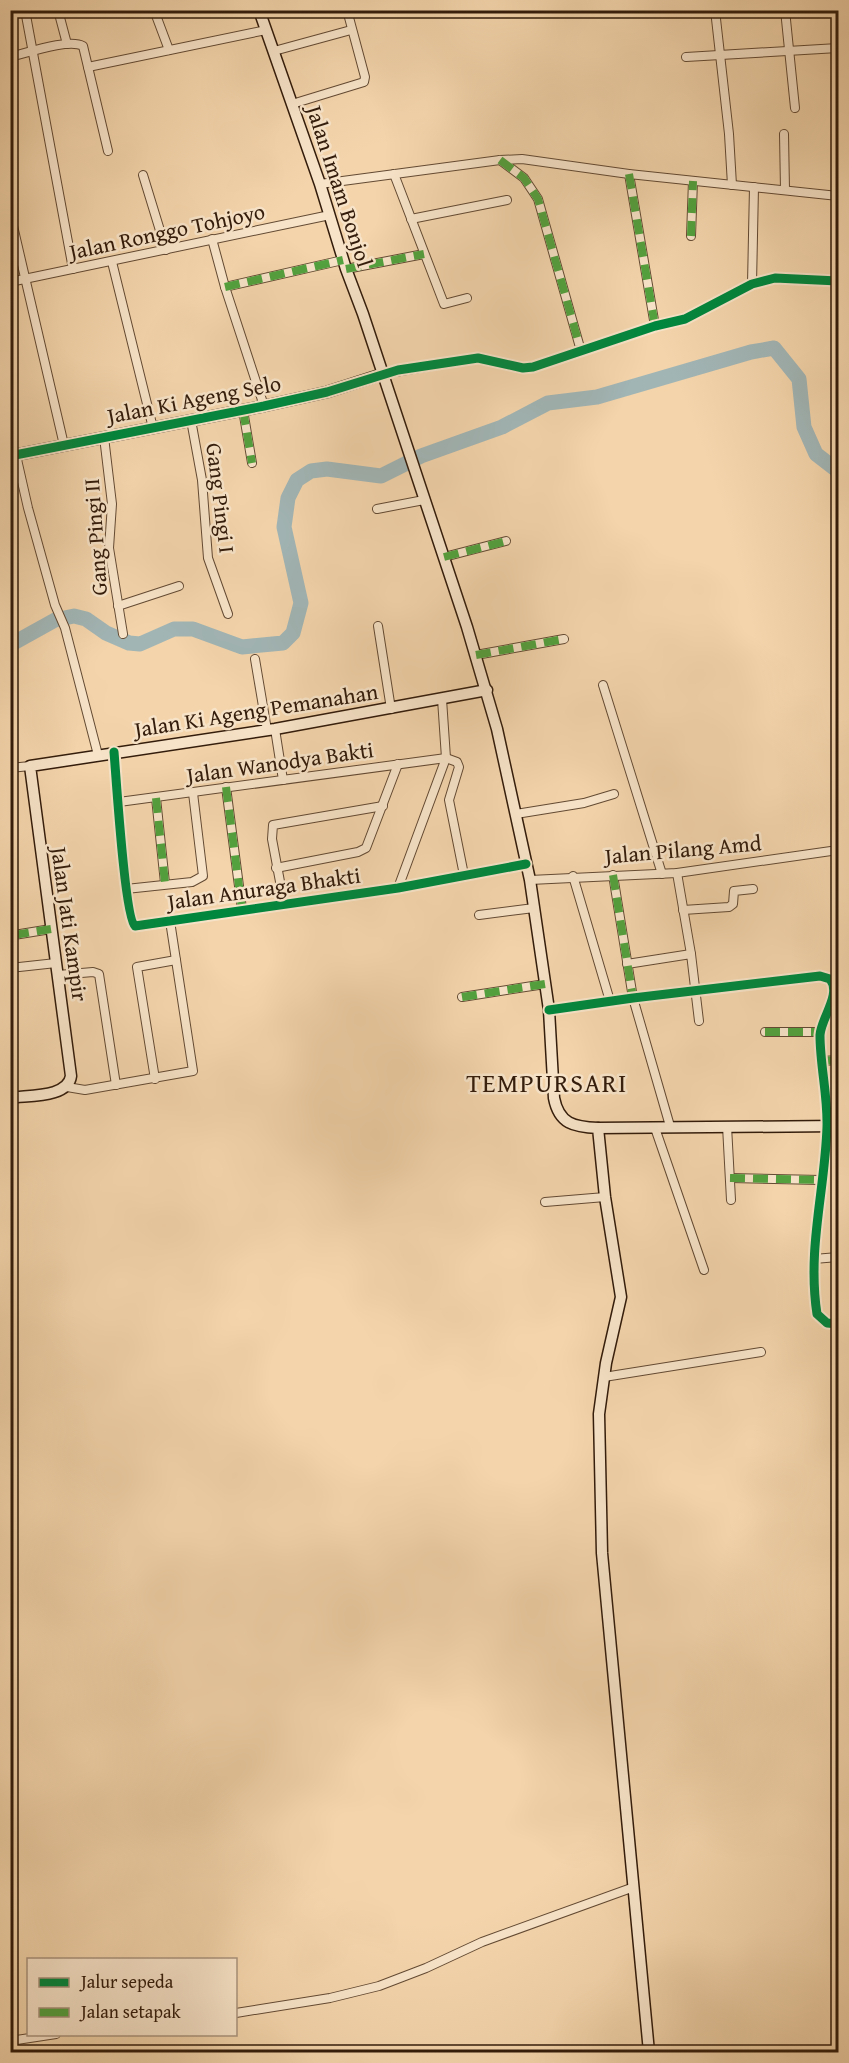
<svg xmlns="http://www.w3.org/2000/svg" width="849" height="2063" viewBox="0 0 849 2063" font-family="'Gentium Book Plus',serif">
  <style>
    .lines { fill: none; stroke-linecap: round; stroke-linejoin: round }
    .river { stroke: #a1b5b5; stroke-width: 15 }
    .street-casing { stroke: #634a33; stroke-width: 10 }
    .secondary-casing { stroke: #331c0b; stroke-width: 13 }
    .street { stroke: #f7e3c8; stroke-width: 8 }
    .secondary { stroke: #f7e3c8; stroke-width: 10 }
    .quiet { stroke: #52a13e; stroke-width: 8; stroke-dasharray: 15 8; stroke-linecap: butt }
    .cycleway-casing { stroke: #f7e3c8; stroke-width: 13 }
    .cycleway { stroke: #00873e; stroke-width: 9 }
    .labels { text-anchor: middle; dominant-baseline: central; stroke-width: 5; stroke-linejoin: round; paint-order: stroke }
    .street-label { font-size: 22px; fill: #331c0b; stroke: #f7e3c8 }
    .quarter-label { font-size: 26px; letter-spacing: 1.5px; fill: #331c0b; stroke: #f7e3c8 }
  </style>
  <rect width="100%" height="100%" fill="#f3d4ab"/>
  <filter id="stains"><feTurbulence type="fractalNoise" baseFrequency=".00333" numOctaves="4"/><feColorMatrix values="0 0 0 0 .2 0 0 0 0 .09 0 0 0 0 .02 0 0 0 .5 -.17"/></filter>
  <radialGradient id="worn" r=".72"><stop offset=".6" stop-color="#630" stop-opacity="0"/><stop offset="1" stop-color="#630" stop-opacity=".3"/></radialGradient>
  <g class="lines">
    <path class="river" d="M10,645L55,620L74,616L86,619L106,633L129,643L140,644L174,629H193L242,647L283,643L293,633L301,603L284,527L288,498L297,480L311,471L327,469L381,476L421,456L502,427L548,403L597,397L751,352L774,348L799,379L804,427L816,454L838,471"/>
    <g class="street-casing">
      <g id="street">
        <path d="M25,10L73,269"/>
        <path d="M58,10L67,44"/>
        <path d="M154,10L169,50"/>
        <path d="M715,10L729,134L732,185"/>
        <path d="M785,10L795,108"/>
        <path d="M274,51L351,30"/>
        <path d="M10,57C27,53 69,38 83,46L108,151"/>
        <path d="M686,57L838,48"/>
        <path d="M88,67L266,30"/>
        <path d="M292,104L364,82L365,77L347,10"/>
        <path d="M784,134L785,190"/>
        <path d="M500,160L524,178L538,199L581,351"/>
        <path d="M394,174L444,304L467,298"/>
        <path d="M629,174L655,326"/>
        <path d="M143,175L166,250"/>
        <path d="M320,184L500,160L522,159L629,174L838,196"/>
        <path d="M10,213L64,445"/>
        <path d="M411,219L507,200"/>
        <path d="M691,236L693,181"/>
        <path d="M212,239L225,287L264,406"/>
        <path d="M112,262L153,428"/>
        <path d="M346,269L424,254"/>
        <path d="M10,282L330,215"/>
        <path d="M752,284L754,187"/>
        <path d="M225,287L343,260"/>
        <path d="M383,374L478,358L523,368L533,367L655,326L685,319L752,284L775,278L838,281"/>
        <path d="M243,410L252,463"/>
        <path d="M191,420L202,480L208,558L228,614"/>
        <path d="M104,437L112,504L109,548L123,634"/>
        <path d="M16,455L28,508L55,605L65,628L98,755"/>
        <path d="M377,509L424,500"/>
        <path d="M444,557L506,541"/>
        <path d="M118,606L179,586"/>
        <path d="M378,626L391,709"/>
        <path d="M476,655L564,639"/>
        <path d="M255,659L267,730"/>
        <path d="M603,685L662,874"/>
        <path d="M275,729L283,780"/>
        <path d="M114,752C116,775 125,919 135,926L398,888L526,864"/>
        <path d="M10,768L30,766"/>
        <path d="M226,787L242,909"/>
        <path d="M156,798L165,883"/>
        <path d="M119,802L446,758L457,762L459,767L449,800L464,875"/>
        <path d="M516,814L584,803L614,794"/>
        <path d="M276,868L358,852L366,848L398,764"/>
        <path d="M677,873L691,954"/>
        <path d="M613,875L633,998L670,1126"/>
        <path d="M573,876L610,1001"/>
        <path d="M530,880L677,873L838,850"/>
        <path d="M398,888L446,758L442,699"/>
        <path d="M126,889L192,882L203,876L193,793"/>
        <path d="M284,903L272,839L273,825L383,806"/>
        <path d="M683,910L729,907L733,904L734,891L753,889"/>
        <path d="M479,915L534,908"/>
        <path d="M14,935L51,929"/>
        <path d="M627,964L691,954L699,1021"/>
        <path d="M10,968L56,963"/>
        <path d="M58,975L93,972L99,974L116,1085"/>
        <path d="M462,997L545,984"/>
        <path d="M549,1010L633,998L820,976L830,979C842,994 821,1018 820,1035C820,1066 828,1096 827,1127C825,1190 807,1249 817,1314L827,1323L838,1324"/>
        <path d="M765,1032H820"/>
        <path d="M822,1061L838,1060"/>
        <path d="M155,1079L137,967L176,960"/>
        <path d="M67,1087L85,1090L193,1071L170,921"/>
        <path d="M727,1126L731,1200"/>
        <path d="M655,1128L704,1270"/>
        <path d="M730,1178L821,1180"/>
        <path d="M545,1202L605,1197"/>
        <path d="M814,1259L838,1257"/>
        <path d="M604,1377L761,1352"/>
        <path d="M236,2013L330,1998L379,1986L426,1968L482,1942L634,1887"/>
        <path d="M10,2041L56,2034"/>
      </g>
    </g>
    <g class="secondary-casing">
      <g id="secondary">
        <path d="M259,10L320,184L346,269L363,314L467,627L497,729L530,880L549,1010L554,1098C559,1124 574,1127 598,1128L605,1197L621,1297L606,1363L599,1414L602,1553L649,2052"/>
        <path d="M10,456L264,406L327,392L383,374"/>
        <path d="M10,1098C28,1095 68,1098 71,1076L30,766L275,729L487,690"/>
        <path d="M598,1128L838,1126"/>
      </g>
    </g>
    <use href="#street" class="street"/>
    <use href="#secondary" class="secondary"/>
    <g class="quiet">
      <path d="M500,160L524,178L538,199L581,351"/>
      <path d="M629,174L655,326"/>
      <path d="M691,236L693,181"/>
      <path d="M346,269L424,254"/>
      <path d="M225,287L343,260"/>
      <path d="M243,410L252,463"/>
      <path d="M444,557L506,541"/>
      <path d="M476,655L564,639"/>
      <path d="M226,787L242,909"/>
      <path d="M156,798L165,883"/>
      <path d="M613,875L633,998"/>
      <path d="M14,935L51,929"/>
      <path d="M462,997L545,984"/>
      <path d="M765,1032H820"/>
      <path d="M822,1061L838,1060"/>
      <path d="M730,1178L821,1180"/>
    </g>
    <g class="cycleway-casing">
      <g id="cycleway">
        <path d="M10,456L264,406L327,392L398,370L478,358L523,368L533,367L655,326L685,319L752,284L775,278L838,281"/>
        <path d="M114,752C116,775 125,919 135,926L398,888L526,864"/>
        <path d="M549,1010L633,998L820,976L830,979C842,994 821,1018 820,1035C820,1066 828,1096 827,1127C825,1190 807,1249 817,1314L827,1323L838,1324"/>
      </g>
    </g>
    <use href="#cycleway" class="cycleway"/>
  </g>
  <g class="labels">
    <g class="street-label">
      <text transform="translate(340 186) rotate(72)">Jalan Imam Bonjol</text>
      <text transform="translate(167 231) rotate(-12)">Jalan Ronggo Tohjoyo</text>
      <text transform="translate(194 399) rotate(-11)">Jalan Ki Ageng Selo</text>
      <text transform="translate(221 498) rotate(83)">Gang Pingi I</text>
      <text transform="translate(95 537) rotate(-94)">Gang Pingi II</text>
      <text transform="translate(256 710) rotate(-9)">Jalan Ki Ageng Pemanahan</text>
      <text transform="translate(280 762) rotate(-8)">Jalan Wanodya Bakti</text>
      <text transform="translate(683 849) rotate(-5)">Jalan Pilang Amd</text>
      <text transform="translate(264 888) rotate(-8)">Jalan Anuraga Bhakti</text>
      <text transform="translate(70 924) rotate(82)">Jalan Jati Kampir</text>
    </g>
    <g class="quarter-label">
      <text x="547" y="1082">TEMPURSARI</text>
    </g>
  </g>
  <rect width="849" height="2063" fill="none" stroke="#f3d4ab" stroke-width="36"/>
  <rect x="12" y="12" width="825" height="2039" fill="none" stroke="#331c0b" stroke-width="3"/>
  <rect x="18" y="18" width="813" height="2027" fill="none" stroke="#331c0b" stroke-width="1.5"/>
  <rect x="27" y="1958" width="210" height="78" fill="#f7e3c8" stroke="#a9937c" stroke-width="1.5"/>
  <rect x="39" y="1978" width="30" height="9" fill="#00873e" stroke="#a9937c" stroke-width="1.5"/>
  <text x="81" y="1988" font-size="18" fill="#331c0b">Jalur sepeda</text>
  <rect x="39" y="2008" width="30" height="9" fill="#52a13e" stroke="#a9937c" stroke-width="1.5"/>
  <text x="81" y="2018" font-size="18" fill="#331c0b">Jalan setapak</text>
  <rect width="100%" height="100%" filter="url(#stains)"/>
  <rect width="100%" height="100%" fill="url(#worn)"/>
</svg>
